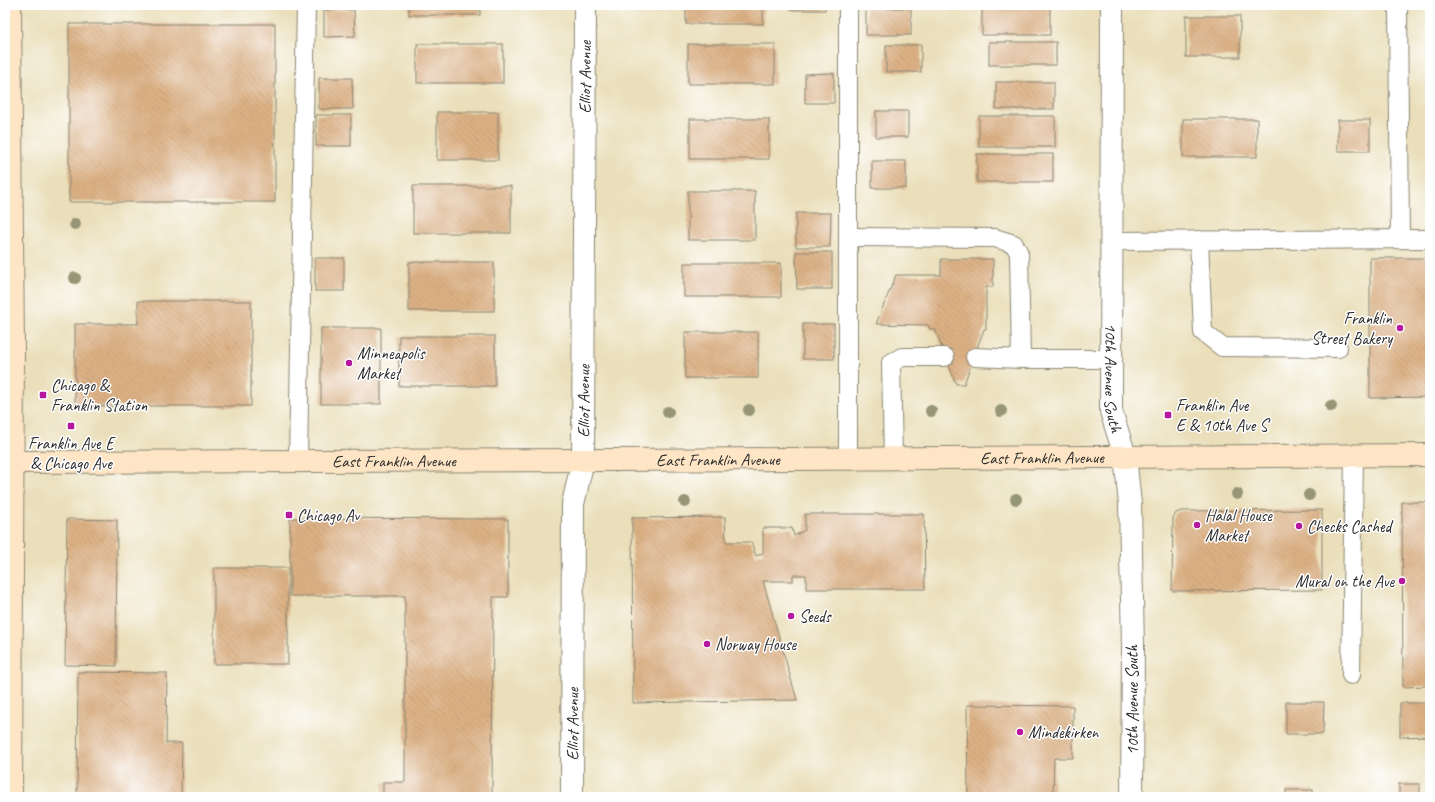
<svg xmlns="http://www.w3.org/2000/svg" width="1435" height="802" viewBox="0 0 1435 802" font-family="Caveat,sans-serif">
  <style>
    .building { fill: url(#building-back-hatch) }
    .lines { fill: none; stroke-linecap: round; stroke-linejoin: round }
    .lane-casing { stroke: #8a8572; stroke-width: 20 }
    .street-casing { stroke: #8a8572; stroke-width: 24 }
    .secondary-casing { stroke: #8a8572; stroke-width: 24 }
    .lane { stroke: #fff; stroke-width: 18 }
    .street { stroke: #fff; stroke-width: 22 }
    .secondary { stroke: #fde5c5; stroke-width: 22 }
    .tree { fill: #969677 }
    .poi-dot { fill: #b5179e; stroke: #fff; stroke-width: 1.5 }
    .labels { text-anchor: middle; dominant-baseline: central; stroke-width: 3; stroke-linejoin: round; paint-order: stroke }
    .street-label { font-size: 17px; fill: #2b2b2b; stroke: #fff }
    .poi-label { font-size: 17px; fill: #2b2b2b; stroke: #fff; text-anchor: start }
  </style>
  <defs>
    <pattern id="building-back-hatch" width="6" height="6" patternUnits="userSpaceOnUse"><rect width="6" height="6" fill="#dcb184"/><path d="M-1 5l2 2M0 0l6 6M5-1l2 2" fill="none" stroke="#bd9872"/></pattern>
  </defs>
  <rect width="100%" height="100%" fill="#fff"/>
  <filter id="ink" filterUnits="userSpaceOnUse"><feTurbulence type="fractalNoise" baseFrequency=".025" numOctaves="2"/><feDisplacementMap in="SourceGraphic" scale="8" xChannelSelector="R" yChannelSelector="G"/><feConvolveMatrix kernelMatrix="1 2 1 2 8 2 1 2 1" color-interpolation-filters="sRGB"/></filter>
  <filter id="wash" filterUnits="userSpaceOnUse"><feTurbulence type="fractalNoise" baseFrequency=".012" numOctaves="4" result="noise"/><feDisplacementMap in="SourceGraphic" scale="16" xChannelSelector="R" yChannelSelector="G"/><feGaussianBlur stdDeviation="0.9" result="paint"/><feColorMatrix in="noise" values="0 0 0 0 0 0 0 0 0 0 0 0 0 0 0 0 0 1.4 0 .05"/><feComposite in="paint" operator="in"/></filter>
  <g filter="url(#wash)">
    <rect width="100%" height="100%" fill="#eadfba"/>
    <g id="blocks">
      <g class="building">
        <rect x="409" y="5" width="71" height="10"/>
        <rect x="686" y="5" width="77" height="19"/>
        <rect x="791" y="5" width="34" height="5"/>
        <rect x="982" y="5" width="68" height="30"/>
        <rect x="1181" y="5" width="61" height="2"/>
        <rect x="866" y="8" width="45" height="27"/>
        <path d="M324,10H354L355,36L324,37Z"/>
        <rect x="1186" y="16" width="54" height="41"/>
        <rect x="69" y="24" width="206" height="178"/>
        <rect x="989" y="42" width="67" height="23"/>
        <rect x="417" y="44" width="86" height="39"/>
        <rect x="688" y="44" width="87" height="40"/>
        <rect x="886" y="45" width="35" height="27"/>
        <path d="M834,73V103H805V74Z"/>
        <path d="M319,78H352L353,109H319Z"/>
        <rect x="996" y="82" width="58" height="27"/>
        <rect x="876" y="111" width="32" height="26"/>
        <rect x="437" y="112" width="61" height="48"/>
        <rect x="316" y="115" width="35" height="31"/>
        <rect x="979" y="116" width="76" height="31"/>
        <rect x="690" y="119" width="79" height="40"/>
        <rect x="1183" y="119" width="74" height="38"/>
        <rect x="1338" y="120" width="32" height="31"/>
        <rect x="977" y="154" width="76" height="28"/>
        <rect x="872" y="161" width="34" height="27"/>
        <rect x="413" y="186" width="98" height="47"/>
        <rect x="688" y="191" width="67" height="49"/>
        <path d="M796,213H831L830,247H796Z"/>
        <path d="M796,252H832V289H797Z"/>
        <rect x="315" y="258" width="29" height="33"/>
        <path d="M1370,258H1430V397L1370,398Z"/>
        <path d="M941,259H993V287H986V329H984L964,384H956L935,329H930L928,325L876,324L896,275H941Z"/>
        <rect x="409" y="262" width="85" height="49"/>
        <rect x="684" y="263" width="97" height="34"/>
        <path d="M138,301H251V406H75V324H138Z"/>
        <rect x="803" y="324" width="31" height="35"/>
        <rect x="321" y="328" width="60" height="76"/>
        <rect x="685" y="332" width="73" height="46"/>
        <rect x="399" y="336" width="96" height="50"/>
        <path d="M1402,502H1430V686L1403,687Z"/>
        <path d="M1322,510V590L1172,591L1173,518L1176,513L1181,511Z"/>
        <path d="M805,514H924L925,589H806V575H793V581H763L797,700L633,703L632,518L725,517L726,542H751L756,556L763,553V528H792L794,536L805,530Z"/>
        <path d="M290,518L508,519V597H493L492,797H383V782H405V596H290Z"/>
        <path d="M67,519L117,520L116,666L65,665Z"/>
        <rect x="214" y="568" width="74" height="96"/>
        <path d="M78,672L167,673L166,743H182L181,797H77Z"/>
        <path d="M1286,702H1324L1323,734H1286Z"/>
        <path d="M1400,703H1430V736L1400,737Z"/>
        <path d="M967,705L1073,706V758H1054L1053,797H968Z"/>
        <rect x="1399" y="784" width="21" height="13"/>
        <rect x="1286" y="790" width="27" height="7"/>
      </g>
    </g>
  </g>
  <g filter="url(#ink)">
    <use href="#blocks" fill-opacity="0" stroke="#8a8572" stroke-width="1"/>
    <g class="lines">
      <g class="lane-casing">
        <g id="lane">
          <path d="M848,5V458"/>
          <path d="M1398,5L1400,239"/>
          <path d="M848,237L995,238L1014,244L1019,253L1021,359H1111"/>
          <path d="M1199,240L1203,332L1222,347L1338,348"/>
          <path d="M1111,241L1430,239"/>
          <path d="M975,357L1021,359"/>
          <path d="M893,458L891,363L902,357H945"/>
          <path d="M298,461L306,5"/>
          <path d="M1351,675L1354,455"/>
        </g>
      </g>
      <g class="street-casing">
        <g id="street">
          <path id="s1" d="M1112,5L1111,411L1125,456L1130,504L1133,647L1132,797"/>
          <path id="s2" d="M572,797L573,504L583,460L585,5"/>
        </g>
      </g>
      <g class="secondary-casing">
        <g id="secondary">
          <path d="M10,5L13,350L11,797"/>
          <path id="s3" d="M5,462L617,460L1430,455"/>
        </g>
      </g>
      <use href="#lane" class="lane"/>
      <use href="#street" class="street"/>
      <use href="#secondary" class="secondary"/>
    </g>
    <g class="tree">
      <circle cx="75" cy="224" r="6"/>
      <circle cx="75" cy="278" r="6"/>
      <circle cx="1331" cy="406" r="6"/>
      <circle cx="749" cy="410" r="6"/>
      <circle cx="931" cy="411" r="6"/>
      <circle cx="1001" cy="411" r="6"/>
      <circle cx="668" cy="412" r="6"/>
      <circle cx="1237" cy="494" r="6"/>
      <circle cx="1309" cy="495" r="6"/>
      <circle cx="1016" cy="499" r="6"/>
      <circle cx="685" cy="502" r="6"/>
    </g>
  </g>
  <g class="poi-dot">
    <circle cx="1400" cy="328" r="4"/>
    <circle cx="349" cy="363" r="4"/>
    <rect x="39" y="391" width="8" height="8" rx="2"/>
    <rect x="1164" y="411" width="8" height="8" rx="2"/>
    <rect x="67" y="422" width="8" height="8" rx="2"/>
    <rect x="285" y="511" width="8" height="8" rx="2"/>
    <circle cx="1197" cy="525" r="4"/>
    <circle cx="1299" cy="526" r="4"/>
    <circle cx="1402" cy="581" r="4"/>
    <circle cx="791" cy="616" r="4"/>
    <circle cx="707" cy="644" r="4"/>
    <circle cx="1020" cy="732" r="4"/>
  </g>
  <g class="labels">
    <g class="street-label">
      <text stroke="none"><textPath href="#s2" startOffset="721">Elliot Avenue</textPath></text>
      <text stroke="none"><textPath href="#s1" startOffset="373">10th Avenue South</textPath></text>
      <text stroke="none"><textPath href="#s2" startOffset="397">Elliot Avenue</textPath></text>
      <text stroke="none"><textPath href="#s3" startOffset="1037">East Franklin Avenue</textPath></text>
      <text stroke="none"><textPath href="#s3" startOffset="713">East Franklin Avenue</textPath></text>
      <text stroke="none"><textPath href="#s3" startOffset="389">East Franklin Avenue</textPath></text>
      <text transform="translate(1132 700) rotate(-90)">10th Avenue South</text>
      <text stroke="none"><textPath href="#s2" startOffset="73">Elliot Avenue</textPath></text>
    </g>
    <g class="poi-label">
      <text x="1392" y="318" text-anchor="end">Franklin<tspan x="1392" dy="20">Street Bakery</tspan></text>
      <text x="357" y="353">Minneapolis<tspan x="357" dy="20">Market</tspan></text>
      <text x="51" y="385">Chicago &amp;<tspan x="51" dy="20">Franklin Station</tspan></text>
      <text x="1176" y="405">Franklin Ave<tspan x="1176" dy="20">E &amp; 10th Ave S</tspan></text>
      <text x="71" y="443" text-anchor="middle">Franklin Ave E<tspan x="71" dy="20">&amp; Chicago Ave</tspan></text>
      <text x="297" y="515">Chicago Av</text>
      <text x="1205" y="515">Halal House<tspan x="1205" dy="20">Market</tspan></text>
      <text x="1307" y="526">Checks Cashed</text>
      <text x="1394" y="581" text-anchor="end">Mural on the Ave</text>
      <text x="799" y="616">Seeds</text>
      <text x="715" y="644">Norway House</text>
      <text x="1028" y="732">Mindekirken</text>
    </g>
  </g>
  <rect width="1435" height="802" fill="none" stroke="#fff" stroke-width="20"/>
</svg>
